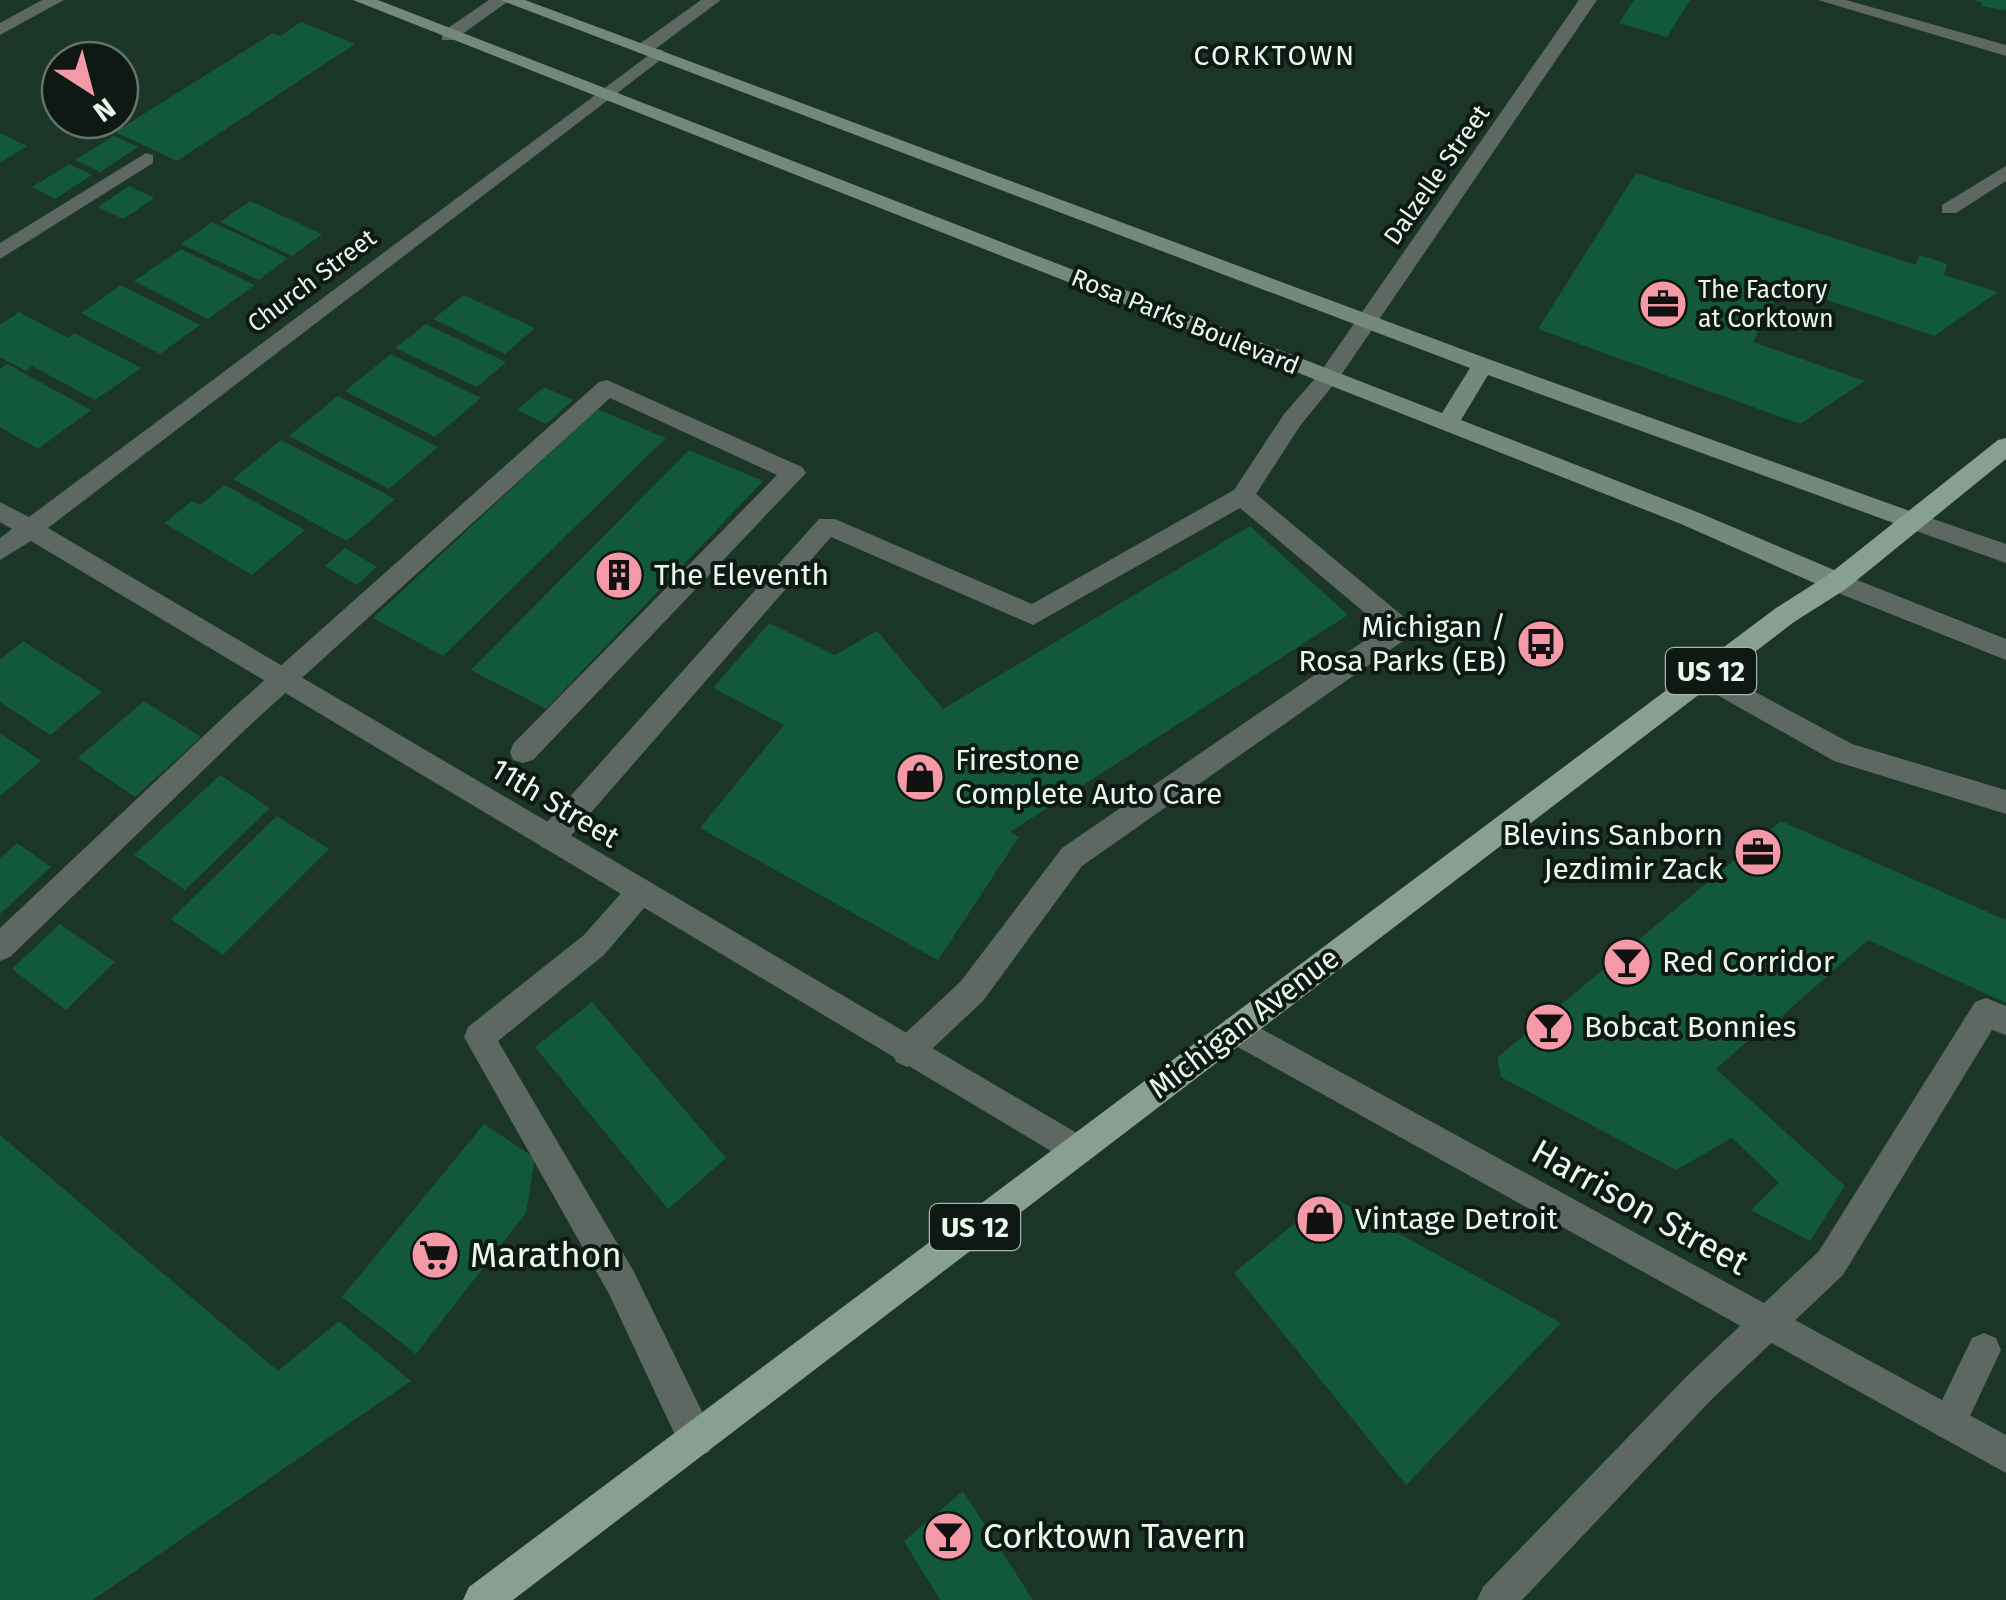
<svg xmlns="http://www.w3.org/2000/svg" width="2006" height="1600" viewBox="0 0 2006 1600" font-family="'Fira Sans',sans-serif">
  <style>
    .building { fill: #12593c }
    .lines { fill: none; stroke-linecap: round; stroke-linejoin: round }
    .service { fill: #5c6861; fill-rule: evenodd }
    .minor { fill: #5c6861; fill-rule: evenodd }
    .tertiary { fill: #5c6861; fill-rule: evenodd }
    .secondary { fill: #75887d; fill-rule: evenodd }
    .primary { fill: #88a093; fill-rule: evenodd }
    .labels { text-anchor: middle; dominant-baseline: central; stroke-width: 8; stroke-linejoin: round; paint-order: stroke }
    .far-street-label { font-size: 25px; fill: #e9f8ef; stroke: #0e1914 }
    .far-poi-label { font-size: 25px; fill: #e9f8ef; stroke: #0e1914; text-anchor: start }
    .far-neighbourhood-label { font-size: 28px; letter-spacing: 2.5px; fill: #e9f8ef; stroke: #0e1914 }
    .shield { fill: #0e1914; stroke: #a7b5ad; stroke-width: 2.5 }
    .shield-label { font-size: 28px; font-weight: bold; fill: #e9f8ef }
    .poi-label { font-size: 30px; fill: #e9f8ef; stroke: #0e1914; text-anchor: start }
    .street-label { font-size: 30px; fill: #e9f8ef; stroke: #0e1914 }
    .near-street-label { font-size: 35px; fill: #e9f8ef; stroke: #0e1914 }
    .near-poi-label { font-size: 35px; fill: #e9f8ef; stroke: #0e1914; text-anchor: start }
  </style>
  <rect width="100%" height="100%" fill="#1b3528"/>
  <g class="building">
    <path d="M1634,0H1690L1667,37L1619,23Z"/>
    <path d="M1974,0H2006V10L1980,6L1982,3Z"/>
    <path d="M301,22L355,44L177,161L115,132L273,33L280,36Z"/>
    <path d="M0,133L27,146L0,163Z"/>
    <path d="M114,136L138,147L100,172L75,160Z"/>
    <path d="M69,164L92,175L55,199L32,187Z"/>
    <path d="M1636,173L1916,265L1920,255L1947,264L1944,275L1998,292L1934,336L1783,285L1753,342L1865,381L1800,424L1538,329Z"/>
    <path d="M129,186L154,198L123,219L98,207Z"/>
    <path d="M250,201L322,234L292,256L220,222Z"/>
    <path d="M212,222L288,258L259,280L181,244Z"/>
    <path d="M181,249L255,285L208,319L134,281Z"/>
    <path d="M121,285L200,325L160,354L81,313Z"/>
    <path d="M464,295L535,328L505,354L433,319Z"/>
    <path d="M19,312L68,338L74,333L141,368L95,400L32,366L26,371L0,357V325Z"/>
    <path d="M426,324L506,362L477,387L395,348Z"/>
    <path d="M391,354L481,398L435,437L345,391Z"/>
    <path d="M7,364L91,410L38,449L0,427V369Z"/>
    <path d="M544,387L573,400L546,424L517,410Z"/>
    <path d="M338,396L438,447L389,489L289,436Z"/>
    <path d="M597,409L666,438L443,656L373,618Z"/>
    <path d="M281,440L395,499L347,541L233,479Z"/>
    <path d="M689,450L763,481L546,709L471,670Z"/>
    <path d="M225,485L305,530L252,575L164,523L192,501L200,505Z"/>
    <path d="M1250,526L1348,615L1010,832L1019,837L938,960L700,828L784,725L713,688L769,623L835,655L877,631L943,709Z"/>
    <path d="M345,548L377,567L357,585L325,566Z"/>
    <path d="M23,641L102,692L50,735L0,702V660Z"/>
    <path d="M144,701L201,737L135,797L78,758Z"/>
    <path d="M0,733L41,761L0,796Z"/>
    <path d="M220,775L270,808L185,890L134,855Z"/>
    <path d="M277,816L329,849L223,955L171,919Z"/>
    <path d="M1781,821L2006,920V1003L1868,940L1756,1039L1753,1036L1716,1069L1845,1186L1810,1241L1751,1210L1779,1183L1732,1138L1676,1170L1501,1077L1497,1058Z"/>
    <path d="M17,843L51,867L0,914V858Z"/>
    <path d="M60,924L115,962L66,1010L12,969Z"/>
    <path d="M592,1002L726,1158L668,1209L535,1047Z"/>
    <path d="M484,1124L535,1158L526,1213L416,1354L342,1297Z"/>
    <path d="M0,1135L278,1371L339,1321L411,1381L93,1600H0Z"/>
    <path d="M1329,1195L1561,1323L1406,1485L1234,1273Z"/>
    <path d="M963,1491L1033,1600H940L904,1541Z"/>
  </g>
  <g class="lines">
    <g class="service">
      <path d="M701,0H721L650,53H638V45Z"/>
      <path d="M146,153L153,155V163L0,259V243Z"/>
      <path d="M2006,166V181L1956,213H1942V205Z"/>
      <path d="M1327,371L1338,379L1300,426L1256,494L1410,622L1414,629L1410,636L1082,866L983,1001L918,1062L907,1067L896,1062L892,1052L896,1042L961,981L1062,848L1383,628L1240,508L1033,625L831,537L561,847L551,850L541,847L537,838L541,829L819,519H835L1032,604L1234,490L1284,414L1319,374Z"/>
      <path d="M607,380L802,467L806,473L533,760L523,763L513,760L510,752L513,744L777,475L610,398L248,727L10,957L0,961V928L230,711L599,382Z"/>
      <path d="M1705,665L1852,744L2006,790V814L1834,761L1696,683L1692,676L1696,669Z"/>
      <path d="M640,879L650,883L654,892L650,901L604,955L498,1041L633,1270L709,1426L714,1439L709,1452L696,1457L683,1452L609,1294L464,1037L468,1027L584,935L630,883Z"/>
      <path d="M1986,998L2006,1006V1035L1992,1030L1843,1275L1712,1399L1522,1600H1477L1483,1587L1688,1375L1819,1251L1975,1002Z"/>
      <path d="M1984,1333L1996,1338L2001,1350L1961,1435L1949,1441L1937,1435L1931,1423L1972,1338Z"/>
    </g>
    <g class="minor">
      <path d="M42,0H64L0,35V23Z"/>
      <path d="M489,0H510L454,40H442V32Z"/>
      <path d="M1579,0H1597L1335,384H1319L1316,379L1319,374Z"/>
      <path d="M1818,0H1846L2006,45V56Z"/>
      <path d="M657,49L663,50V58L48,528L1087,1139L1092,1150L1087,1161L1076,1166L31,541L0,560V538L12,529L0,522V502L29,517Z"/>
      <path d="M1236,1015L2006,1435V1473L1225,1040L1221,1030L1225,1020Z"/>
    </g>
    <g class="tertiary">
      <path d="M1910,511L2006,544V563L1902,526L1898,520L1902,514Z"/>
      <path d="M1837,572L2006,639V660L1828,589L1825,582L1828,575Z"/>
    </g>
    <path class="secondary" d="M353,0H378L1442,413L1470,368L500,0H525L1491,360L1918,514L1922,520L1918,526H1902L1488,375L1461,420L1697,512L1846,575L1849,582L1846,589H1828L1681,524Z"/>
    <path class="primary" d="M2006,438V459L1846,589L1794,622L513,1600H463L469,1587L1776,608L1828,575L1998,440Z"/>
  </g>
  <defs>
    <g id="office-disc" transform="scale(2.5)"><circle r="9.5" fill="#f49aa6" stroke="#0e1914"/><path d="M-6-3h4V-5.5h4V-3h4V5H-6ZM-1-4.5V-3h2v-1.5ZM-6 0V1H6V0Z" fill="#111"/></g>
    <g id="building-disc" transform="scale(2.5)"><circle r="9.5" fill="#f49aa6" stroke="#0e1914"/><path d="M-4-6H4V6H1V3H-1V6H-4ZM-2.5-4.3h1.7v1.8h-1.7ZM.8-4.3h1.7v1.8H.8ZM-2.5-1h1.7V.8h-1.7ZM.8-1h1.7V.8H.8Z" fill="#111"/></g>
    <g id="bus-disc" transform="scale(2.5)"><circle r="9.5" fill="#f49aa6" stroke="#0e1914"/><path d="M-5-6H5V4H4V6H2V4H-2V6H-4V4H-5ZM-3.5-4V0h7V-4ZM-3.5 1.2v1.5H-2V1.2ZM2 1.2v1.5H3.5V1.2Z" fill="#111"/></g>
    <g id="shop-disc" transform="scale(2.5)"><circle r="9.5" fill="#f49aa6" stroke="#0e1914"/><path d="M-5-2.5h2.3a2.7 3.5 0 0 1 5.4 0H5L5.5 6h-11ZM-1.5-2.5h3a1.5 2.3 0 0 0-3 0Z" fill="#111"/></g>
    <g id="bar-disc" transform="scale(2.5)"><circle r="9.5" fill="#f49aa6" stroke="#0e1914"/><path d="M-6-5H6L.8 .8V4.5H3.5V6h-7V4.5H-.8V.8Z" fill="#111"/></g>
    <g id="supermarket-disc" transform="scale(2.5)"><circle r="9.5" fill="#f49aa6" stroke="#0e1914"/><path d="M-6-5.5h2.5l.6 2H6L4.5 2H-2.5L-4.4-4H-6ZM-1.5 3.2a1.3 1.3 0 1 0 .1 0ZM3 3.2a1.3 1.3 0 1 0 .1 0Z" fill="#111"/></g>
  </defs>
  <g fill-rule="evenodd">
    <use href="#office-disc" x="1663" y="304"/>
    <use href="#building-disc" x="619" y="575"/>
    <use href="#bus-disc" x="1541" y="644"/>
    <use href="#shop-disc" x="920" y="777"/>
    <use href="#office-disc" x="1758" y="852"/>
    <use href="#bar-disc" x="1627" y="962"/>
    <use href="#bar-disc" x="1549" y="1027"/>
    <use href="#shop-disc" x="1320" y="1219"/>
    <use href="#supermarket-disc" x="435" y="1255"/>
    <use href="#bar-disc" x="948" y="1536"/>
  </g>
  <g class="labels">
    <g class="far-street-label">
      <text transform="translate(1437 175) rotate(-55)">Dalzelle Street</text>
      <text transform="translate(312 281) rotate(-37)">Church Street</text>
      <text transform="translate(1185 322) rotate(22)">Rosa Parks Boulevard</text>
    </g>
    <g class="far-poi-label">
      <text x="1698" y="290">The Factory<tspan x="1698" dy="29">at Corktown</tspan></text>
    </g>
    <g class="far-neighbourhood-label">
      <text x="1275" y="55">CORKTOWN</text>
    </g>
    <g class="shield">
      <rect x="1666" y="648" width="90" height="46" rx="8"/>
      <rect x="930" y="1204" width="90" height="46" rx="8"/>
    </g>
    <g class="shield-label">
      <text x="1711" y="671">US 12</text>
      <text x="975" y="1227">US 12</text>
    </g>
    <g class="poi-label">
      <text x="654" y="575">The Eleventh</text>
      <text x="1506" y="627" text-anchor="end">Michigan /<tspan x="1506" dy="34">Rosa Parks (EB)</tspan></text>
      <text x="955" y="760">Firestone<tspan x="955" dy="34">Complete Auto Care</tspan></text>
      <text x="1723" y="835" text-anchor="end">Blevins Sanborn<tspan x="1723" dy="34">Jezdimir Zack</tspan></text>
      <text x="1662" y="962">Red Corridor</text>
      <text x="1584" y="1027">Bobcat Bonnies</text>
      <text x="1355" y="1219">Vintage Detroit</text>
    </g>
    <g class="street-label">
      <text transform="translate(555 803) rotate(31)">11th Street</text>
      <text transform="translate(1244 1023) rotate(-37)">Michigan Avenue</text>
    </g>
    <g class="near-street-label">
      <text transform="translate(1640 1207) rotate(29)">Harrison Street</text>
    </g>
    <g class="near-poi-label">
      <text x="470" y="1255">Marathon</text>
      <text x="983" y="1536">Corktown Tavern</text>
    </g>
  </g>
  <g transform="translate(90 90) rotate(144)"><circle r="48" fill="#0e1914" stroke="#66726c" stroke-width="2.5"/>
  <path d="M0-8L18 38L0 25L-18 38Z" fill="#f49aa6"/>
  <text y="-15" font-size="28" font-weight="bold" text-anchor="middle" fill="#e9f8ef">N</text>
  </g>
</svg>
